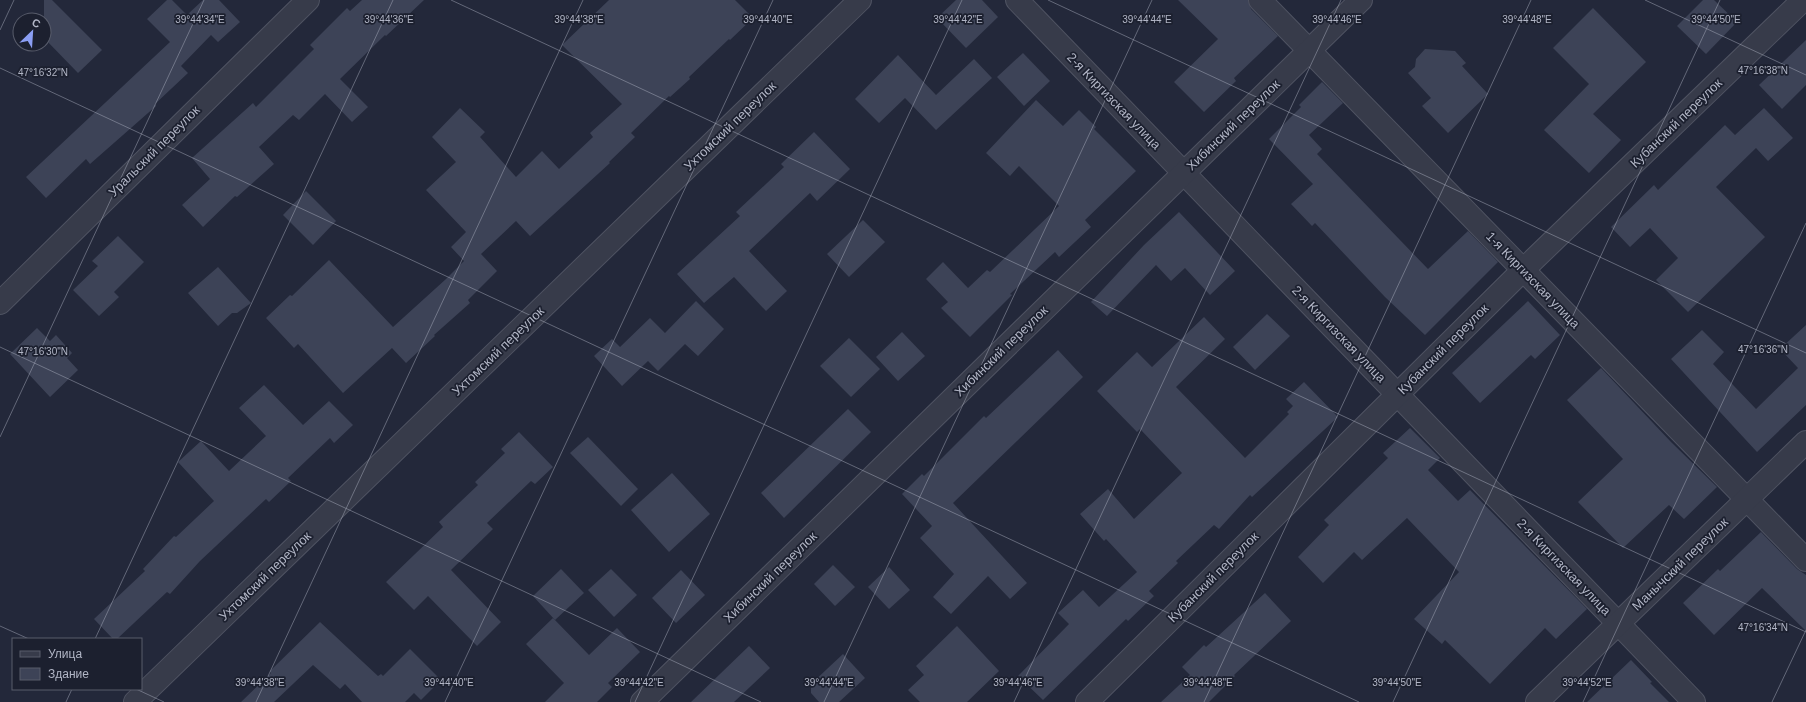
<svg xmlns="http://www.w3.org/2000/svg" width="1806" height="702" viewBox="0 0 1806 702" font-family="Arial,sans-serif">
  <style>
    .building { fill: #3d4357 }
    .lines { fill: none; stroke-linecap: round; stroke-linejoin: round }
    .minor-casing { stroke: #4f5362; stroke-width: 24 }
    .minor { stroke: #373b4a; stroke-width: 22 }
    .ticks { fill: none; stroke: #b2b6c6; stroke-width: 1; stroke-opacity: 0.45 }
    .labels { text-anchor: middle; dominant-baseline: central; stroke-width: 3.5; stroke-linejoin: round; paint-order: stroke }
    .street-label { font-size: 13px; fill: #b2b6c6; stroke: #1c202f }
    .ticks-label { font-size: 10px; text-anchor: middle; fill: #b2b6c6; stroke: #1c202f; stroke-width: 3.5; stroke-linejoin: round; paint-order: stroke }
  </style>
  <rect width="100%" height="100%" fill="#23283a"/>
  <g class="building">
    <path d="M44,0H52L102,50L78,73L44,38Z"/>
    <path d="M167,0H172L187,15L203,0H219L240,22L218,42L211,35L181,66L188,73L155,104L156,106L90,164L86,159L46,198L26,177L170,42L147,19Z"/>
    <path d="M362,0H424L386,36L385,35L340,79L368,107L352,122L325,94L299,120L293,115L259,147L274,164L237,197L235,196L203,227L182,205L210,179L192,158L253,103L256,107L314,49L310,45L347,8L350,11Z"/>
    <path d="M609,0H735L753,18L730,40L729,39L689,77L690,79L670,97L669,96L631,133L635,137L609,162L610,163L530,236L516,221L481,254L497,271L468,300L470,303L434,335L435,336L406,363L392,348L343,393L298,344L294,348L266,318L290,295L292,296L329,260L393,327L446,279L464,261L451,247L466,232L426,190L456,162L432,137L460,108L485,132L480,137L516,177L542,151L559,169L593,137L590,133L622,104L562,45Z"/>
    <path d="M956,0H982L998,17L966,48L937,18Z"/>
    <path d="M1178,0H1248L1251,9L1278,36L1234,78L1236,81L1204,112L1174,82L1218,39Z"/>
    <path d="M1703,0H1714L1737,22L1706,54L1677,26Z"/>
    <path d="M1593,8L1646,62L1593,114L1621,140L1589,173L1544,130L1589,84L1553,48Z"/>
    <path d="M1806,40V85L1782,109L1759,85Z"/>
    <path d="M1425,49L1455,51L1466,63L1462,66L1488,94L1448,133L1422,106L1431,98L1408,73L1415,67L1416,59Z"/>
    <path d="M1023,53L1050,81L1024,106L997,77Z"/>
    <path d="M898,55L936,95L974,59L992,78L936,130L905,98L879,123L855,99Z"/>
    <path d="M1322,82L1343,103L1309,135L1322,149L1317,154L1428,269L1468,231L1498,262L1425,335L1385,297L1315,223L1312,226L1291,204L1313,184L1269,139L1301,107L1299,105Z"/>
    <path d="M1036,100L1063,126L1079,110L1096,127L1094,129L1136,171L1085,220L1091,227L1059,257L1055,252L1010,294L1012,295L970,337L941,308L948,302L926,279L943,262L968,288L987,270L990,272L1059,206L1019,166L1010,176L986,153Z"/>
    <path d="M1764,108L1793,138L1768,161L1756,148L1716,187L1765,237L1688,312L1656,280L1678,258L1650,228L1630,247L1611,227L1654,185L1658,190L1725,125L1735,135Z"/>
    <path d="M814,132L850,169L817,201L810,193L749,251L787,291L766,311L734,277L704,303L677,274L740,216L736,212L784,167L781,164Z"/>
    <path d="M306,191L336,221L313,245L283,215Z"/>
    <path d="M1179,212L1235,271L1210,295L1185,268L1171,281L1156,265L1107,316L1091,302L1144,245Z"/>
    <path d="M863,220L885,242L849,277L827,254Z"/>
    <path d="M118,236L144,262L114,292L119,297L99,316L73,290L98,266L92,261Z"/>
    <path d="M218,267L251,303L237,313H232L218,326L188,293Z"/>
    <path d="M696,301L724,329L698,356L685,344L658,371L648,361L622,386L594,356L612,339L620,347L650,318L665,333Z"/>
    <path d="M1528,301L1560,335L1535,359L1531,355L1480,403L1452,373Z"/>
    <path d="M1267,314L1290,336L1255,370L1233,347Z"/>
    <path d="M1204,317L1225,339L1176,387L1245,458L1289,414L1287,412L1293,406L1286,399L1304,382L1338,417L1252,497L1250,495L1219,529L1214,525L1176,561L1178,563L1149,591L1154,596L1128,621L1126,619L1043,700L1018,676L1069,624L1058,613L1083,590L1099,607L1137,572L1106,539L1104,541L1080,514L1108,489L1134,519L1182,473L1140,429L1137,432L1097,391L1137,352L1152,367Z"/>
    <path d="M1806,325V405L1757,452L1671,359L1702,330L1724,352L1713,364L1756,409L1798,368L1780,349Z"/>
    <path d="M37,328L50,341L56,335L72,353L67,358L78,370L50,397L10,354Z"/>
    <path d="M902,332L925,356L898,381L876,357Z"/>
    <path d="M849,338L880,369L851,397L820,366Z"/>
    <path d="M1058,350L1083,377L953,503L1027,583L1010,599L988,576L951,614L933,597L954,574L920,538L932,526L902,494L922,474L924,476L984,416L986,418Z"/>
    <path d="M1601,368L1671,442L1717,487L1684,519L1669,505L1623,548L1578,502L1623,459L1567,400Z"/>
    <path d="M264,385L303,425L329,401L353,425L334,443L330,438L288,478L291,481L269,502L266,499L200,561L170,594L167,592L117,639H113L94,619L145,571L143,569L174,536L176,537L214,501L178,462L201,441L229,471L266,436L239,408Z"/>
    <path d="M848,409L871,432L784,518L761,493Z"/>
    <path d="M1410,428L1440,458L1428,470L1458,501L1470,490L1587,609L1556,639L1545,628L1490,684L1445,640L1442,644L1414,619L1459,572L1407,518L1362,560L1354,552L1323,583L1298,557L1329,525L1324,520L1388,458L1383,453Z"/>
    <path d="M519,432L553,467L535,484L531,481L487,523L493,529L451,570L501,622L477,646L428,596L414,610L386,582L443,527L439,522L478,485L475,482L505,453L501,449Z"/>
    <path d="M588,437L638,489L621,506L570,453Z"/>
    <path d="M672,473L710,514L669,552L631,510Z"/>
    <path d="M1761,532L1797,569L1806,575V631L1762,588L1714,635L1683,603L1718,569L1720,571Z"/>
    <path d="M833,565L855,587L835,606L814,584Z"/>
    <path d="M889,567L910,590L889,609L868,587Z"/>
    <path d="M561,569L584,593L555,620L533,596Z"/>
    <path d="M611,569L637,595L614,617L588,590Z"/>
    <path d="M681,570L705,595L676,623L652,598Z"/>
    <path d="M1265,593L1291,621L1234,675L1235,676L1209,702H1161L1190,675L1182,667L1204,645L1206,647Z"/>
    <path d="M553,618L589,655L617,628L640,652L608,683L612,687L597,702H545L564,683L526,644Z"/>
    <path d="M320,622L378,676L381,674L383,676L410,649L441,680L421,700L414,693L405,702H362L345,684L340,689L313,665L274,702H241L271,673L270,671Z"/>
    <path d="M957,626L999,671L967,702H920L908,690L924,675L916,666Z"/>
    <path d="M749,646L770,668L734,702H691Z"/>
    <path d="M843,654L865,678L839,702H819L811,693V684Z"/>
    <path d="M1631,660L1652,682L1650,683L1669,702H1587Z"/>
  </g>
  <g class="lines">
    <g class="minor-casing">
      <g id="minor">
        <path d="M1017,0L1694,702"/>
        <path d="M1260,0L1806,560"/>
        <path d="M0,303L308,0"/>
        <path d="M135,702L860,0"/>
        <path d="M642,702L1361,0"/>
        <path d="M1087,702L1523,270L1803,0"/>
        <path d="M1537,702L1806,442"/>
      </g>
    </g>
    <use href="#minor" class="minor"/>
  </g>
  <path class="ticks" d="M451,0L1806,632M1048,0L1806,353M1645,0L1806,75M0,30L14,0M0,68L1359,702M0,347L761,702M0,437L204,0M0,626L29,639M95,639L393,0M136,689L164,702M66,702L72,689M256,702L583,0M445,702L773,0M635,702L962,0M824,702L1152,0M1014,702L1341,0M1204,702L1531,0M1393,702L1720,0M1583,702L1806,223M1772,702L1806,630"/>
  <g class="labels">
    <g class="street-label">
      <text transform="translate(1114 101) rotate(46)">2-я Киргизская улица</text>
      <text transform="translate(1676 123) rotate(-44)">Кубанский переулок</text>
      <text transform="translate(1233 125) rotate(-44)">Хибинский переулок</text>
      <text transform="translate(730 126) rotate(-44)">Ухтомский переулок</text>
      <text transform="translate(154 151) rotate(-45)">Уральский переулок</text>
      <text transform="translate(1533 280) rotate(46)">1-я Киргизская улица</text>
      <text transform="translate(1339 334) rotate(46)">2-я Киргизская улица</text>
      <text transform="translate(1443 349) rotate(-45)">Кубанский переулок</text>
      <text transform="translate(498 351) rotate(-44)">Ухтомский переулок</text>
      <text transform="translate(1001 351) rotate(-44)">Хибинский переулок</text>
      <text transform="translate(1680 564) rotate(-44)">Манычский переулок</text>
      <text transform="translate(1564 567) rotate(46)">2-я Киргизская улица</text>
      <text transform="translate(265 576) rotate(-44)">Ухтомский переулок</text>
      <text transform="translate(770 577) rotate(-44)">Хибинский переулок</text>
      <text transform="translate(1213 577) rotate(-45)">Кубанский переулок</text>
    </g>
  </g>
  <g class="ticks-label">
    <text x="200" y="23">39°44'34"E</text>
    <text x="389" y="23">39°44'36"E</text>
    <text x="579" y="23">39°44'38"E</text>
    <text x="768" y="23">39°44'40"E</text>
    <text x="958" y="23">39°44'42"E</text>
    <text x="1147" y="23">39°44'44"E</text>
    <text x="1337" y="23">39°44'46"E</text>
    <text x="1527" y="23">39°44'48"E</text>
    <text x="1716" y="23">39°44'50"E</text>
    <text x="1763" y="74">47°16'38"N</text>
    <text x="43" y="76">47°16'32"N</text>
    <text x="1763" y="353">47°16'36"N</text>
    <text x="43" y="355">47°16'30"N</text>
    <text x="1763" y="631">47°16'34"N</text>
    <text x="260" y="686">39°44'38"E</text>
    <text x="449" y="686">39°44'40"E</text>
    <text x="639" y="686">39°44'42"E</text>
    <text x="829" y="686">39°44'44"E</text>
    <text x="1018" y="686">39°44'46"E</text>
    <text x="1208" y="686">39°44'48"E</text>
    <text x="1397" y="686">39°44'50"E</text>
    <text x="1587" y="686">39°44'52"E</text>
  </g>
  <rect x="12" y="638" width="130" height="52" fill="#1c202f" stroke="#585c6b"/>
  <rect x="20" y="651" width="20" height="6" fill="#373b4a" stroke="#585c6b"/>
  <text x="48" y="658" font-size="12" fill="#b2b6c6">Улица</text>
  <rect x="20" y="668" width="20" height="12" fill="#3d4357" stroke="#585c6b"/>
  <text x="48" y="678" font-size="12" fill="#b2b6c6">Здание</text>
  <g transform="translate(32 32) rotate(25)"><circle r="19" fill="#1c202f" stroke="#585c6b"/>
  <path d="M0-3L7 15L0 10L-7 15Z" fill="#8b9ef3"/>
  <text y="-6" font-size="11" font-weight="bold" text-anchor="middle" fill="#b2b6c6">С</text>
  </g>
</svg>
